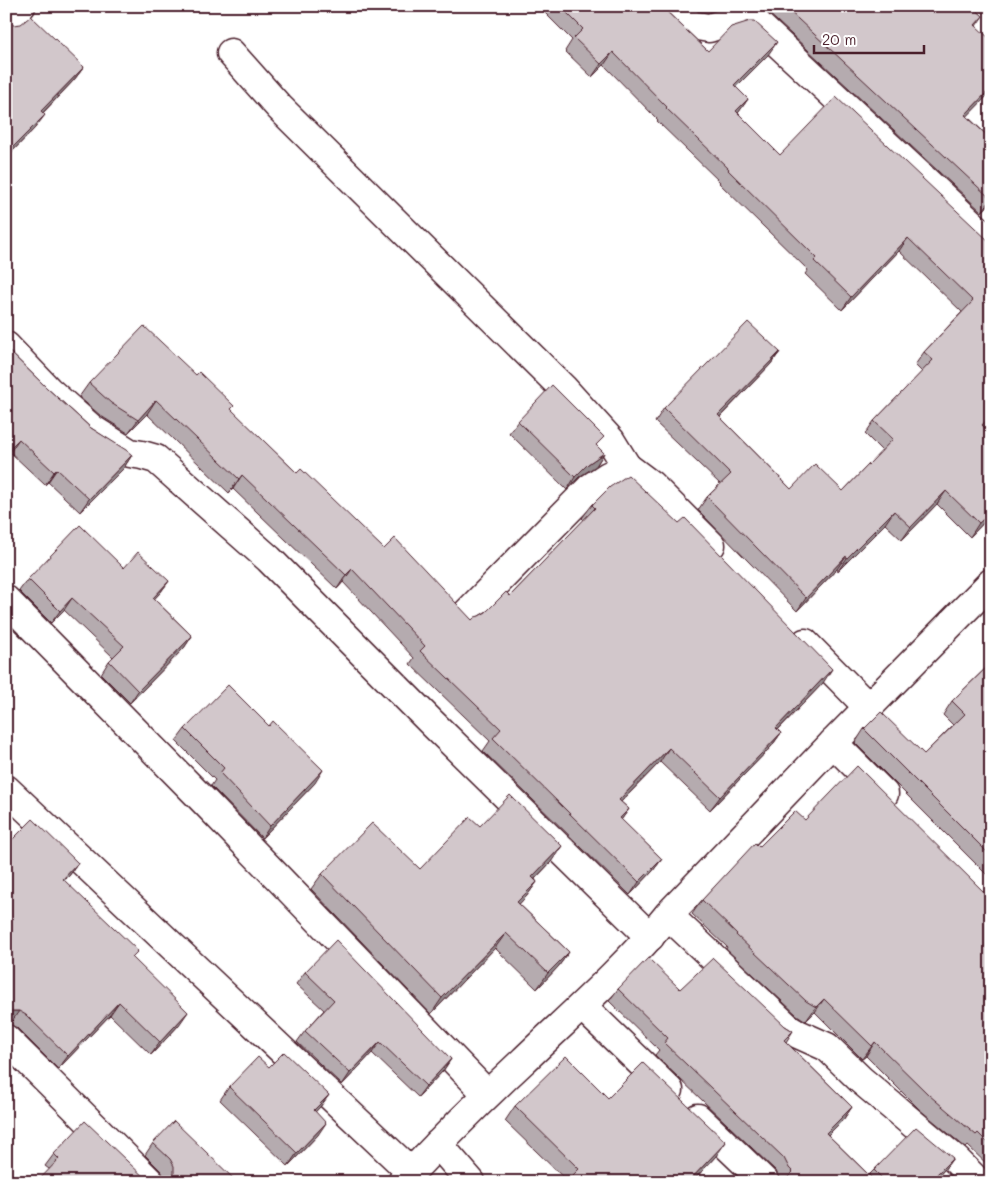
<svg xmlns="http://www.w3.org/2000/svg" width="997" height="1188" viewBox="0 0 997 1188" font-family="Mali,sans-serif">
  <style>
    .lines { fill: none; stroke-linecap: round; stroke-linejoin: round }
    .street-casing { stroke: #4a1f2b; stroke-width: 31 }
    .secondary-casing { stroke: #4a1f2b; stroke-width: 31 }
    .street { stroke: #fff; stroke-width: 28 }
    .secondary { stroke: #fff; stroke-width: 28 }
    .wall { fill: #b5abaf; stroke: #4a1f2b }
    .shaded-wall { fill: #938b8e; stroke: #4a1f2b }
    .building { fill: #d2c7cb; stroke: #4a1f2b }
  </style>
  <rect width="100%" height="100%" fill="#fff"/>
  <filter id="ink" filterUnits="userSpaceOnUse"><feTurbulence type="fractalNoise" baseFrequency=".02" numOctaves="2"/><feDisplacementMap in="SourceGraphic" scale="10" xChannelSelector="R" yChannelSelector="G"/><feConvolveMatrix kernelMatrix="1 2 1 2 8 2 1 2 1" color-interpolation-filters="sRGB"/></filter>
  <g filter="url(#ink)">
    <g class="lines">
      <g class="street-casing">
        <g id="street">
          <path d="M672,6L691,25L709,28L739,18L752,19L991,242"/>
          <path d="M972,6L991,24"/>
          <path d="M6,23L21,6"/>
          <path d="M231,53L279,107L563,388L611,441L627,467"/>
          <path d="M6,346L48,390L92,429L130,453L142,455L156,459L269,559L431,722L650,937"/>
          <path d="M6,600L204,801L487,1094"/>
          <path d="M465,615L590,488L608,476L627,467L651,485L711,545"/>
          <path d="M805,643L869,708"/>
          <path d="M833,743L884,794"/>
          <path d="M6,789L411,1172"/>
          <path d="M668,915L787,1027L798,1034L827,1047L861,1080L956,1160L978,1182"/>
          <path d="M582,1006L669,1090"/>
          <path d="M6,1039L150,1182"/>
          <path d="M698,1118L765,1182"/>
          <path d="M438,1144L471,1182"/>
        </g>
      </g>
      <g class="secondary-casing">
        <path id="secondary" d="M402,1182C441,1140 481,1100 523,1061C572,1014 625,968 668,915L833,743L991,583"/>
      </g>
      <use href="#street" class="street"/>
      <use href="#secondary" class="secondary"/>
    </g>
    <g class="wall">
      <path d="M538,6H661L708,51L768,55L736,87L748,99L738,113L780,155L991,243V419L983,427L991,515L970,537L937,504L902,540L885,524L838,571L837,569L797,611L698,510L707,497L720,484L655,422L664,408L780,352L770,365L720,417L791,489L843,491L882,451L865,434L874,421L922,372L915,365L924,352L962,312L899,251L842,310L805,274L808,270L719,183L720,182L657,121L658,120L604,65L592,77L565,51L572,40Z"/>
      <path d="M760,6H972L983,16L976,26L991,92L967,116L991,139V202L982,212L763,8Z"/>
      <path d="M6,22L84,67L74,80L43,113L35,128L6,158Z"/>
      <path d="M6,348L47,388L91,428L132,455L123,469L80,512L48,482L45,485L10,452L6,456Z"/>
      <path d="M89,383L231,410L297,473L384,549L472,620L479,616L510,596L584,520L582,518L592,505L823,683L778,730L781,733L771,747L710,810L660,762L621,802L629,809L621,820L662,859L652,872L630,895L483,751L490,741L410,664L414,658L343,582L337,589L233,489L229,493L147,414L128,433L101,416L79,397Z"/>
      <path d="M518,421L597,446L604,453L596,466L579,477L567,490L509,433Z"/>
      <path d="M124,568L169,581L160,593L154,599L192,636L184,648L130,703L101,674L109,661L113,657L64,610L51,623L19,591L28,579Z"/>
      <path d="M991,663V879L855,743L864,729L924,754L953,725L943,715L952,701Z"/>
      <path d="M269,726L315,783L262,838L211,786L215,780L176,741L185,729Z"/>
      <path d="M805,820L991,899V1168L968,1146L966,1148L919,1109L866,1056L862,1059L815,1012L806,1021L797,1015L726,949L727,947L692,914L702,900L759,847Z"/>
      <path d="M480,826L551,862L535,879L537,882L526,897L519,904L569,952L558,967L537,989L495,948L431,1014L311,889L322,874L420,869Z"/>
      <path d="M6,846L78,863L69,876L64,880L133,958L179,1025L151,1055L110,1015L58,1069L17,1028L10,1024Z"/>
      <path d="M305,972L451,1059L443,1071L418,1097L372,1053L342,1085L297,1042L305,1031L324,1010L296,984Z"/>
      <path d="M618,989H680L785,1026L793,1031L786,1042L852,1107L843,1120L828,1135L869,1175L874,1170L953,1158L944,1170L933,1182H782L780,1180L776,1171L655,1055L659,1050L609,1001Z"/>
      <path d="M229,1087L329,1095L320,1107L315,1112L318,1135L288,1166L220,1100Z"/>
      <path d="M608,1098L716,1156L692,1182H566L567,1181L505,1121L515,1106Z"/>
      <path d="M153,1143L237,1182H165V1178L161,1171L145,1155Z"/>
      <path d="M54,1154L148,1181L49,1169L45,1166Z"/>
    </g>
    <g class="shaded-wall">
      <path d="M777,42L768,55L725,98L734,85Z"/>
      <path d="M613,52L604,65L592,77L601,64Z"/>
      <path d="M84,67L74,80L32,124L41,111Z"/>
      <path d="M991,88V92L956,128L965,115Z"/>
      <path d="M748,99L739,112L727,124L736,111Z"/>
      <path d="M45,115L35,128L6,158V156L11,149Z"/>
      <path d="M991,199V202L982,212Z"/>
      <path d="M908,238L899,251L842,310L851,297Z"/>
      <path d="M780,352L770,365L709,428L718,415Z"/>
      <path d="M156,400L147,414L128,433L138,420Z"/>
      <path d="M991,415V419L972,438L982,425Z"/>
      <path d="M19,439L10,452L6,456V452Z"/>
      <path d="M604,453L596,466L579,477L567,490L575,477L588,464Z"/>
      <path d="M132,455L123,469L80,512L89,499Z"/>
      <path d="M57,469L48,482L45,485L54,472Z"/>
      <path d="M242,475L233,489L229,493L239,479Z"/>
      <path d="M946,491L937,504L902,540L911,527Z"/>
      <path d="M894,511L885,524L838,571L847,558Z"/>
      <path d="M991,512V515L970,537L979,523Z"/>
      <path d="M846,556L837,569L797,611L806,598Z"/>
      <path d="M352,569L343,582L337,589L346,575Z"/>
      <path d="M169,581L160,593L144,610L153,598Z"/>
      <path d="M72,598L64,610L51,623L60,611Z"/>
      <path d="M192,636L184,648L130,703L138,691Z"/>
      <path d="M832,669L823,683L766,742L776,728Z"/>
      <path d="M781,733L771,747L710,810L720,797Z"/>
      <path d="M669,748L660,762L610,813L619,800Z"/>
      <path d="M323,770L315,783L262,838L270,826Z"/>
      <path d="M629,809L619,823L620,818Z"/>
      <path d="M562,846L551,862L522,892L532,877Z"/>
      <path d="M662,859L652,872L630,895L639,882Z"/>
      <path d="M78,863L69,876L53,892L63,879Z"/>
      <path d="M537,882L526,897L506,918L517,902Z"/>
      <path d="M506,933L495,948L431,1014L442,998Z"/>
      <path d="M569,952L558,967L537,989L548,973Z"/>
      <path d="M824,999L815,1012L806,1021L816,1007Z"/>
      <path d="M119,1002L110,1015L58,1069L68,1056Z"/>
      <path d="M11,1011H19L10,1024H6V1014Z"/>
      <path d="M188,1012L179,1025L151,1055L160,1042Z"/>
      <path d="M380,1042L372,1053L342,1085L350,1073Z"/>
      <path d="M875,1042L866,1056L862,1059L872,1046Z"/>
      <path d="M451,1059L443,1071L418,1097L426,1086Z"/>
      <path d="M329,1095L320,1107L305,1123L314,1110Z"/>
      <path d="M852,1107L843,1120L817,1146L826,1133Z"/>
      <path d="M326,1123L318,1135L288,1166L297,1153Z"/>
      <path d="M726,1142L716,1156L692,1182H688Z"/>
      <path d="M953,1158L944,1170L933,1182H929Z"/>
    </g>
    <g class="building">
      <path d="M560,6H661L708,51L731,27L750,21H754L777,42L734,85L748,99L736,111L780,155L836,97L991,243V415L982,425L991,434V512L979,523L946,491L911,527L894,511L847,558L846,556L806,598L707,497L731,474L664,408L748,322L780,352L718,415L791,489L815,464L843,491L893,439L874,421L933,360L924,352L973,301L908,238L851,297L814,261L817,258L728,170L729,169L666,108L667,107L613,52L601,64L574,38L583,29Z"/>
      <path d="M784,6H972L983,16L975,25L991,40V88L965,115L991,139V199Z"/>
      <path d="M31,16L84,67L41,111L45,115L11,149L6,144V22L13,25L21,24Z"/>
      <path d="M144,326L196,375L199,372L234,406L231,409L297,473L301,469L384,549L395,538L472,620L475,617L479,616L486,612L506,592L510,596L595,508L592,505L610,487L628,475L679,523L685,518L832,669L776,728L781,733L720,797L669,748L619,800L629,809L620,818L662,859L639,882L493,738L501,729L420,651L425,646L352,569L346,575L242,475L239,479L156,400L138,420L111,403L89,383Z"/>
      <path d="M6,348L47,388L91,428L126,450L132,455L89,499L57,469L54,472L19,439L6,452Z"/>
      <path d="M552,385L604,437L596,445L604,453L588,464L575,477L518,421Z"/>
      <path d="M80,525L124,568L138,552L169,581L153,598L192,636L138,691L109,661L124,646L72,598L60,611L28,579Z"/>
      <path d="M991,663V856L864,729L881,712L924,754L965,714L952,701Z"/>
      <path d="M228,685L269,726L273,721L323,770L270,826L220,773L224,768L185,729Z"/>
      <path d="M857,766L991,899V1146L978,1133L976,1135L929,1095L875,1042L872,1046L824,999L816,1007L806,1001L736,935L737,934L702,900L755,843L759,847L795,811L805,820Z"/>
      <path d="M510,795L562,846L532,877L537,882L517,902L569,952L548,973L506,933L442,998L322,874L372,823L420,869L470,817L480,826Z"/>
      <path d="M33,819L78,863L63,879L138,951L132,957L188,1012L160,1042L119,1002L68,1056L26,1015L19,1011H11L6,1014V846Z"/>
      <path d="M336,940L451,1059L426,1086L380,1042L350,1073L305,1031L334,1000L305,972Z"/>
      <path d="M648,958L680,989L713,958L785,1026L793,1031L784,1040L852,1107L826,1133L876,1182H783L793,1172L789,1168L784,1158L664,1043L668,1038L618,989Z"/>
      <path d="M6,1038L10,1042L6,1046Z"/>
      <path d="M284,1052L329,1095L314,1110L326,1123L297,1153L229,1087L258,1057L269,1067Z"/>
      <path d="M566,1056L608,1098L643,1063L726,1142L688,1182H566L579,1169L515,1106Z"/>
      <path d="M85,1121L148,1181L149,1182H37L59,1159L54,1154Z"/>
      <path d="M174,1121L237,1182H168L170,1180L174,1174V1166L170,1159L153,1143Z"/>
      <path d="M916,1127L953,1158L929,1182H886L874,1170Z"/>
    </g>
  </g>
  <rect width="997" height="1188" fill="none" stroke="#fff" stroke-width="25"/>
  <rect x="12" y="12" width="972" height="1163" fill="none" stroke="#4a1f2b" stroke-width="2" filter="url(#ink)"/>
  <path d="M814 45v8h110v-8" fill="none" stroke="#4a1f2b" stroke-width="2.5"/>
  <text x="822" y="45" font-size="15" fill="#4a1f2b" stroke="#ffffff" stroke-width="4" paint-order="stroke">20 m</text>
</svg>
